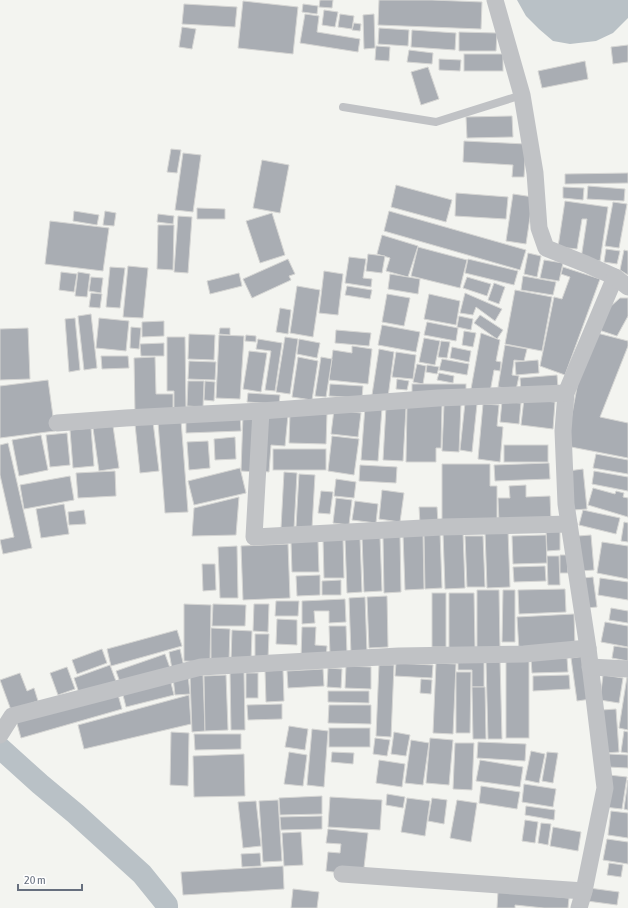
<svg xmlns="http://www.w3.org/2000/svg" width="628" height="908" viewBox="0 0 628 908" font-family="'Asap Condensed',sans-serif">
  <style>
    .water { fill: #b9c1c6 }
    .lines { fill: none; stroke-linecap: round; stroke-linejoin: round }
    .canal { stroke: #b9c1c6; stroke-width: 22 }
    .building { fill: #a9adb3; stroke: #d5d5d3 }
    .lane { stroke: #c0c2c5; stroke-width: 8 }
    .street { stroke: #c0c2c5; stroke-width: 17 }
  </style>
  <rect width="100%" height="100%" fill="#f3f4f0"/>
  <path class="water" d="M517,0H628V18L613,33L596,41L570,44L553,41L539,29L526,16Z"/>
  <g class="lines">
    <path class="canal" d="M0,748L40,784L76,814L142,874L167,905V908"/>
  </g>
  <g class="building">
    <path d="M320,0H333L332,8L319,7Z"/>
    <path d="M379,0H432L482,2L481,29L378,25Z"/>
    <path d="M243,1L298,7L293,54L238,48Z"/>
    <path d="M184,4L237,7L235,27L182,24Z"/>
    <path d="M303,4L318,6L317,14L302,12Z"/>
    <path d="M324,10L338,12L335,27L322,25Z"/>
    <path d="M305,14L319,16L317,32L360,39L358,52L300,43Z"/>
    <path d="M340,14L354,16L352,29L338,27Z"/>
    <path d="M374,14L375,48L364,49L363,15Z"/>
    <path d="M354,23L361,24L360,31L352,30Z"/>
    <path d="M182,27L196,29L192,49L179,47Z"/>
    <path d="M379,28L409,30L408,46L378,44Z"/>
    <path d="M412,30L456,33L455,50L411,47Z"/>
    <path d="M459,32L497,33L496,51H459Z"/>
    <path d="M628,45V62L613,64L611,47Z"/>
    <path d="M376,46L390,47L389,61L375,60Z"/>
    <path d="M409,50L433,53L432,64L407,62Z"/>
    <rect x="464" y="54" width="39" height="17"/>
    <path d="M439,59L461,60L460,71L439,70Z"/>
    <path d="M585,61L588,79L542,88L538,71Z"/>
    <path d="M428,67L439,99L421,105L411,72Z"/>
    <path d="M512,116L513,137L467,138L466,117Z"/>
    <path d="M464,141L526,144L524,177H512L513,165L463,162Z"/>
    <path d="M171,149L181,150L177,173L167,172Z"/>
    <path d="M183,153L201,155L193,212L175,210Z"/>
    <path d="M262,160L289,165L280,213L253,208Z"/>
    <path d="M628,173V183L565,184V174Z"/>
    <path d="M396,185L452,200L446,222L391,207Z"/>
    <path d="M588,186L625,189L624,201L587,199Z"/>
    <path d="M563,187L584,188L583,200L563,198Z"/>
    <path d="M456,193L508,197L506,219L455,216Z"/>
    <path d="M513,194L533,197L526,244L506,241Z"/>
    <path d="M565,201L608,207L600,261L581,259L587,219H582L577,249L558,247Z"/>
    <path d="M613,202L627,204L619,248L605,246Z"/>
    <path d="M197,208L225,209V219H197Z"/>
    <path d="M74,211L99,215L97,225L73,221Z"/>
    <path d="M105,211L116,213L114,226L103,225Z"/>
    <path d="M389,211L526,250L520,270L384,231Z"/>
    <path d="M272,213L285,255L260,263L246,221Z"/>
    <path d="M158,214L174,216L173,224L157,222Z"/>
    <path d="M178,216L192,217L188,273L174,272Z"/>
    <path d="M50,221L109,228L103,271L45,264Z"/>
    <path d="M158,225H174L173,270L157,269Z"/>
    <path d="M382,235L418,246L408,277L386,271L390,258L377,254Z"/>
    <path d="M418,247L467,260L460,288L411,276Z"/>
    <path d="M606,249L620,251L617,264L604,262Z"/>
    <path d="M624,250L628,251V275L620,270Z"/>
    <path d="M528,253L541,256L537,277L524,274Z"/>
    <path d="M368,254L385,256L382,273L366,271Z"/>
    <path d="M349,257L366,259L363,278L372,279L371,287L345,283Z"/>
    <path d="M288,259L295,274L289,276L291,280L252,298L243,279Z"/>
    <path d="M468,259L518,271L514,285L465,273Z"/>
    <path d="M544,260L563,263L559,281L540,278Z"/>
    <path d="M128,266L148,268L143,318L123,317Z"/>
    <path d="M110,267L125,268L120,308L106,307Z"/>
    <path d="M563,267L600,279L565,375L540,366L554,297L562,299L570,277L561,274Z"/>
    <path d="M324,271L343,274L338,315L319,313Z"/>
    <path d="M61,272L77,274L74,292L59,290Z"/>
    <path d="M78,272L90,274L87,297L75,296Z"/>
    <path d="M239,273L242,286L210,294L207,281Z"/>
    <path d="M390,274L420,279L418,294L388,289Z"/>
    <path d="M523,276L556,282L553,295L521,290Z"/>
    <path d="M91,277L103,278L101,293L89,291Z"/>
    <path d="M467,277L491,284L487,296L463,288Z"/>
    <path d="M494,283L505,287L499,304L488,300Z"/>
    <path d="M297,286L320,290L313,337L290,333Z"/>
    <path d="M347,286L372,290L370,299L345,295Z"/>
    <path d="M515,290L552,297L542,351L505,344Z"/>
    <path d="M91,293L102,294L100,308L89,307Z"/>
    <path d="M465,293L502,309L495,321L476,307L473,315L460,313Z"/>
    <path d="M387,294L410,298L404,326L382,322Z"/>
    <path d="M429,294L460,301L456,325L424,319Z"/>
    <path d="M620,298H628V316L617,336L599,330L610,307Z"/>
    <path d="M280,308L291,310L288,334L276,332Z"/>
    <path d="M91,314L97,368L84,370L78,316Z"/>
    <path d="M480,315L503,330L497,339L474,323Z"/>
    <path d="M459,316L473,319L471,330L457,327Z"/>
    <path d="M75,318L80,370L69,372L65,319Z"/>
    <path d="M99,318L129,321L126,351L96,348Z"/>
    <path d="M164,321V336L142,337V322Z"/>
    <path d="M427,322L458,328L456,341L424,335Z"/>
    <path d="M382,325L420,332L416,352L378,345Z"/>
    <path d="M131,327L141,328L139,349L130,348Z"/>
    <path d="M28,328L30,379L0,380V329Z"/>
    <path d="M220,328H230V335L219,334Z"/>
    <path d="M336,330L371,333L369,346L335,343Z"/>
    <path d="M464,331L476,333L473,347L462,345Z"/>
    <path d="M481,333L500,340L496,361L501,362L500,371L494,370L490,392L471,389Z"/>
    <path d="M597,333L628,341V346L600,417L628,423V458L566,446L578,382Z"/>
    <path d="M189,334L215,335L214,360L188,359Z"/>
    <path d="M219,335L244,336L240,399L216,398Z"/>
    <path d="M246,335L256,336V342L245,341Z"/>
    <path d="M167,337H185L186,410H174V391H167Z"/>
    <path d="M285,337L298,339L290,394L276,392Z"/>
    <path d="M424,338L440,341L435,365L419,362Z"/>
    <path d="M258,339L282,343L275,391L265,390L271,351L256,349Z"/>
    <path d="M299,339L320,343L317,358L297,354Z"/>
    <path d="M441,341L450,342L447,358L438,357Z"/>
    <path d="M164,343V356H141L140,344Z"/>
    <path d="M505,345L527,349L524,361L514,360L512,375L519,376L516,390L498,387Z"/>
    <path d="M352,346L372,349L368,384L329,380L333,350L352,353Z"/>
    <path d="M452,347L471,351L469,362L450,358Z"/>
    <path d="M379,349L394,352L388,397L372,395Z"/>
    <path d="M249,351L267,353L261,392L243,389Z"/>
    <path d="M396,352L416,355L413,379L392,377Z"/>
    <path d="M101,356H128L129,368L102,369Z"/>
    <path d="M155,357L156,394H173V411L135,412L134,358Z"/>
    <path d="M298,357L318,361L312,400L292,397Z"/>
    <path d="M321,357L332,359L326,397L315,396Z"/>
    <path d="M442,359L469,364L467,375L439,370Z"/>
    <path d="M538,360L539,373L516,375L515,362Z"/>
    <path d="M189,361L216,362L215,380L188,379Z"/>
    <path d="M417,364L426,366L423,384L413,382Z"/>
    <path d="M427,365L439,367L437,374L426,372Z"/>
    <path d="M439,373L454,376L453,383L437,380Z"/>
    <path d="M557,375L558,388L521,391L520,378Z"/>
    <path d="M397,379L409,381L407,390L396,389Z"/>
    <path d="M48,380L55,431L0,438V386Z"/>
    <path d="M188,381H204L203,407L187,406Z"/>
    <path d="M205,381L215,382L214,401L204,400Z"/>
    <path d="M330,384L363,386L362,398L329,396Z"/>
    <rect x="412" y="384" width="54" height="9"/>
    <path d="M248,393L280,395L279,404L247,402Z"/>
    <path d="M524,399L555,402L553,429L521,425Z"/>
    <path d="M502,401L521,403L519,424L500,422Z"/>
    <path d="M465,403L477,404L472,452L460,450Z"/>
    <path d="M461,404L459,452L442,451L444,405Z"/>
    <path d="M483,404L499,405L497,426L503,427L500,462L478,459Z"/>
    <path d="M407,405H442L441,448H436V462H406Z"/>
    <path d="M365,407L382,408L378,461L361,460Z"/>
    <path d="M386,407L406,408L403,461L383,460Z"/>
    <path d="M334,410L361,413L358,437L331,434Z"/>
    <path d="M265,413L288,415L285,446L271,445L269,472L259,471Z"/>
    <path d="M290,413L327,414L326,444L289,443Z"/>
    <path d="M240,414L241,431L186,433V416Z"/>
    <path d="M243,415L259,416L257,472L241,471Z"/>
    <path d="M181,420L188,512L165,513L158,422Z"/>
    <path d="M153,422L159,471L140,473L135,424Z"/>
    <path d="M113,426L119,468L99,471L93,428Z"/>
    <path d="M91,428L94,466L73,468L70,430Z"/>
    <path d="M67,433L70,465L50,467L46,435Z"/>
    <path d="M41,435L48,470L19,476L12,440Z"/>
    <path d="M332,436L359,439L354,475L328,471Z"/>
    <path d="M235,437L236,459L215,460L214,439Z"/>
    <path d="M208,441L210,468L189,470L187,442Z"/>
    <path d="M8,443L32,548L3,554L0,540L14,537L0,475V445Z"/>
    <rect x="504" y="445" width="44" height="17"/>
    <rect x="273" y="449" width="53" height="21"/>
    <path d="M596,454L628,460V474L593,468Z"/>
    <path d="M549,463L550,479L495,481L494,465Z"/>
    <path d="M442,464H490V486H497V522L442,521Z"/>
    <path d="M360,465L397,467L396,483L359,481Z"/>
    <path d="M240,468L246,493L194,505L188,481Z"/>
    <path d="M583,469L587,509L573,510L568,471Z"/>
    <path d="M115,471L116,496L78,498L76,473Z"/>
    <path d="M594,471L628,477V491L592,484Z"/>
    <path d="M284,472L297,473L294,529L281,528Z"/>
    <path d="M299,474L315,475L312,528L296,527Z"/>
    <path d="M70,476L74,500L24,509L20,485Z"/>
    <path d="M336,479L356,482L354,498L334,496Z"/>
    <path d="M526,485V497L550,496L551,521L499,523L498,498H510L509,486Z"/>
    <path d="M593,488L615,494L616,491L624,493L623,497L628,498V517L588,505Z"/>
    <path d="M382,490L404,493L400,522L379,519Z"/>
    <path d="M321,491L333,492L330,514L318,513Z"/>
    <path d="M239,497L236,535L192,536L194,508Z"/>
    <path d="M336,498L352,500L349,525L333,523Z"/>
    <path d="M355,501L378,504L376,523L352,520Z"/>
    <path d="M64,504L69,534L41,538L36,509Z"/>
    <path d="M419,507H437L438,523L420,524Z"/>
    <path d="M84,510L86,524L69,525L68,512Z"/>
    <path d="M583,510L620,518L616,534L579,525Z"/>
    <path d="M624,522L628,523V542L621,541Z"/>
    <path d="M508,530L510,587L487,588L485,531Z"/>
    <path d="M546,530H560V550L547,551Z"/>
    <path d="M440,532L442,588L425,589L424,533Z"/>
    <path d="M443,532H463L465,588L445,589Z"/>
    <path d="M423,533L424,589L405,590L403,534Z"/>
    <path d="M546,535L547,563L513,564L512,536Z"/>
    <path d="M591,535L594,570L580,571L578,536Z"/>
    <path d="M400,536L401,592L384,593L383,537Z"/>
    <path d="M465,536H483L485,587H467Z"/>
    <path d="M362,537H380L382,591L364,592Z"/>
    <path d="M343,538L344,578H324L323,539Z"/>
    <path d="M360,538L362,592L347,593L345,539Z"/>
    <path d="M318,541L319,572H292L291,542Z"/>
    <path d="M602,542L628,546V579L597,573Z"/>
    <path d="M288,544L290,598L243,600L241,546Z"/>
    <path d="M237,546L238,598H220L218,547Z"/>
    <path d="M560,555H567L568,573H560Z"/>
    <path d="M547,556H559L560,585H548Z"/>
    <path d="M202,564H215L216,590L203,591Z"/>
    <path d="M545,566L546,581L514,582L513,567Z"/>
    <path d="M320,575V595L297,596L296,576Z"/>
    <path d="M593,577L597,607L586,608L583,578Z"/>
    <path d="M600,578L628,582V600L598,595Z"/>
    <path d="M341,580V595H322V581Z"/>
    <path d="M565,589L566,612L519,614L518,590Z"/>
    <path d="M477,590H499L500,649L477,650Z"/>
    <path d="M503,590H515V642H502Z"/>
    <rect x="432" y="593" width="14" height="54"/>
    <path d="M449,593H474L475,648H449Z"/>
    <path d="M387,596L388,647L369,648L367,597Z"/>
    <path d="M365,597L367,653L351,654L349,598Z"/>
    <path d="M345,599L346,622L329,623V611H314L315,623L302,624V601Z"/>
    <path d="M276,601H299L298,616H275Z"/>
    <path d="M184,604L211,605L210,662L184,661Z"/>
    <path d="M213,604L246,605L245,626H212Z"/>
    <path d="M254,604H269L268,632L253,631Z"/>
    <path d="M611,608L628,611V623L609,620Z"/>
    <path d="M574,614L575,647L519,650L517,617Z"/>
    <path d="M277,619L297,620V645L276,644Z"/>
    <path d="M605,622L628,626V647L601,642Z"/>
    <path d="M329,626H346L347,654H330Z"/>
    <path d="M302,627H316L315,645L327,646L326,658H301Z"/>
    <path d="M211,628L230,629L229,661H211Z"/>
    <path d="M177,630L182,646L111,666L107,649Z"/>
    <path d="M232,630L252,631L251,661L231,660Z"/>
    <path d="M255,634H269L268,659H255Z"/>
    <path d="M614,646L628,648V661L612,658Z"/>
    <path d="M102,649L107,663L77,674L72,660Z"/>
    <path d="M180,649L184,667L172,669L169,652Z"/>
    <path d="M165,654L170,668L121,685L116,671Z"/>
    <path d="M585,656L591,699L577,701L571,658Z"/>
    <path d="M567,658L568,672L532,673L531,659Z"/>
    <path d="M500,660L502,739H488L486,661Z"/>
    <path d="M458,661H484V687H472V670H458Z"/>
    <rect x="506" y="661" width="23" height="77"/>
    <path d="M396,663L433,665L432,678L395,676Z"/>
    <path d="M436,663L456,664L453,734L433,733Z"/>
    <path d="M110,665L117,684L80,696L74,678Z"/>
    <path d="M379,665H394L391,737L376,736Z"/>
    <path d="M346,666L371,667V689L345,688Z"/>
    <path d="M67,667L75,689L58,695L50,673Z"/>
    <path d="M328,668L342,669L341,688L327,687Z"/>
    <path d="M323,669L324,686L288,688L287,671Z"/>
    <path d="M283,670L284,701L266,702L265,671Z"/>
    <path d="M230,672H244L245,730H231Z"/>
    <path d="M456,672H471L470,733H456Z"/>
    <path d="M20,673L27,691L34,688L38,701L11,710L0,680Z"/>
    <rect x="246" y="673" width="12" height="25"/>
    <path d="M188,675L190,694L175,695L173,677Z"/>
    <path d="M203,675L205,731L192,732L190,676Z"/>
    <path d="M226,675L228,730L205,731L204,676Z"/>
    <path d="M569,675L570,689L533,691V676Z"/>
    <path d="M603,675L623,678L619,703L600,700Z"/>
    <path d="M627,677H628V730L619,728Z"/>
    <path d="M170,679L174,695L126,707L122,691Z"/>
    <path d="M421,679L432,680L431,694L420,693Z"/>
    <path d="M472,687H485L486,739H473Z"/>
    <path d="M117,691L122,709L21,738L16,720Z"/>
    <path d="M328,691H369V703L328,702Z"/>
    <path d="M189,695L191,724L84,749L78,725Z"/>
    <path d="M282,704V719L248,720L247,705Z"/>
    <path d="M329,705H371V724L328,723Z"/>
    <path d="M616,709L619,752L605,753L602,710Z"/>
    <path d="M289,726L308,729L305,750L285,747Z"/>
    <rect x="329" y="728" width="41" height="19"/>
    <path d="M312,729L328,731L324,787L307,785Z"/>
    <path d="M624,731L628,732V753L621,752Z"/>
    <path d="M171,732L189,733L188,786L170,785Z"/>
    <path d="M394,732L410,735L406,756L391,754Z"/>
    <path d="M194,734H241V749L195,750Z"/>
    <path d="M375,738L390,740L387,756L373,754Z"/>
    <path d="M430,738L453,740L449,785L426,783Z"/>
    <path d="M411,740L429,743L423,785L405,783Z"/>
    <path d="M478,742L526,744L525,761L477,758Z"/>
    <path d="M455,743H474L472,790L453,789Z"/>
    <path d="M531,751L545,754L539,783L525,780Z"/>
    <path d="M289,752L307,755L303,786L284,784Z"/>
    <path d="M332,752L354,753L353,764L331,762Z"/>
    <path d="M547,752L558,753L553,783L542,781Z"/>
    <path d="M244,754L245,796L194,797L193,756Z"/>
    <path d="M609,754L628,755V768L608,767Z"/>
    <path d="M379,760L405,764L402,787L376,783Z"/>
    <path d="M480,760L523,767L520,787L476,781Z"/>
    <path d="M609,775L627,777L622,809L604,807Z"/>
    <path d="M628,780V810L624,809Z"/>
    <path d="M524,784L556,789L553,807L522,802Z"/>
    <path d="M481,786L520,792L517,809L479,803Z"/>
    <path d="M387,794L405,797L403,808L386,805Z"/>
    <path d="M322,796V814L280,815L279,798Z"/>
    <path d="M330,797L382,800L380,830L328,827Z"/>
    <path d="M407,798L430,801L425,836L401,832Z"/>
    <path d="M432,798L447,800L444,824L428,821Z"/>
    <path d="M278,800L282,861L263,862L259,801Z"/>
    <path d="M457,800L477,803L471,842L450,838Z"/>
    <path d="M256,801L261,846L243,848L238,802Z"/>
    <path d="M526,806L555,810L554,820L525,815Z"/>
    <path d="M611,811L628,813V838L608,835Z"/>
    <path d="M322,816V829L281,830L280,817Z"/>
    <path d="M525,820L538,822L535,843L522,841Z"/>
    <path d="M541,823L551,824L548,845L538,843Z"/>
    <path d="M553,827L581,832L578,851L550,846Z"/>
    <path d="M328,829L368,833L363,876L326,871L328,852L340,853L341,844L326,843Z"/>
    <path d="M301,832L303,865L284,866L282,833Z"/>
    <path d="M607,839L628,842V864L603,860Z"/>
    <path d="M260,853L261,866L242,867L241,854Z"/>
    <path d="M609,863L623,865L621,877L607,875Z"/>
    <path d="M283,866L284,889L183,895L181,872Z"/>
    <path d="M589,888L619,892L617,905L587,901Z"/>
    <path d="M293,889L319,892L317,908H291Z"/>
    <path d="M498,891L569,898L568,908H544L515,905V908H497Z"/>
  </g>
  <g class="lines">
    <path class="lane" d="M343,107L436,122L522,95"/>
    <g class="street">
      <path d="M495,0L522,95L535,173L539,228L546,248L586,264L615,277L566,393L563,431L566,504L588,648L605,788L584,891L579,908"/>
      <path d="M615,277L628,287"/>
      <path d="M261,411L254,537L442,527L569,524"/>
      <path d="M57,423L126,418L261,411L438,398L566,393"/>
      <path d="M590,667L628,669"/>
      <path d="M0,735L12,716L201,667L399,656L524,654L588,648"/>
      <path d="M342,874L584,891"/>
    </g>
  </g>
  <path d="M18 884v6h64v-6" fill="none" stroke="#666f7e" stroke-width="2"/>
  <text x="24" y="884" font-size="12" fill="#666f7e" stroke="#ffffff" stroke-width="3" paint-order="stroke">20 m</text>
</svg>
